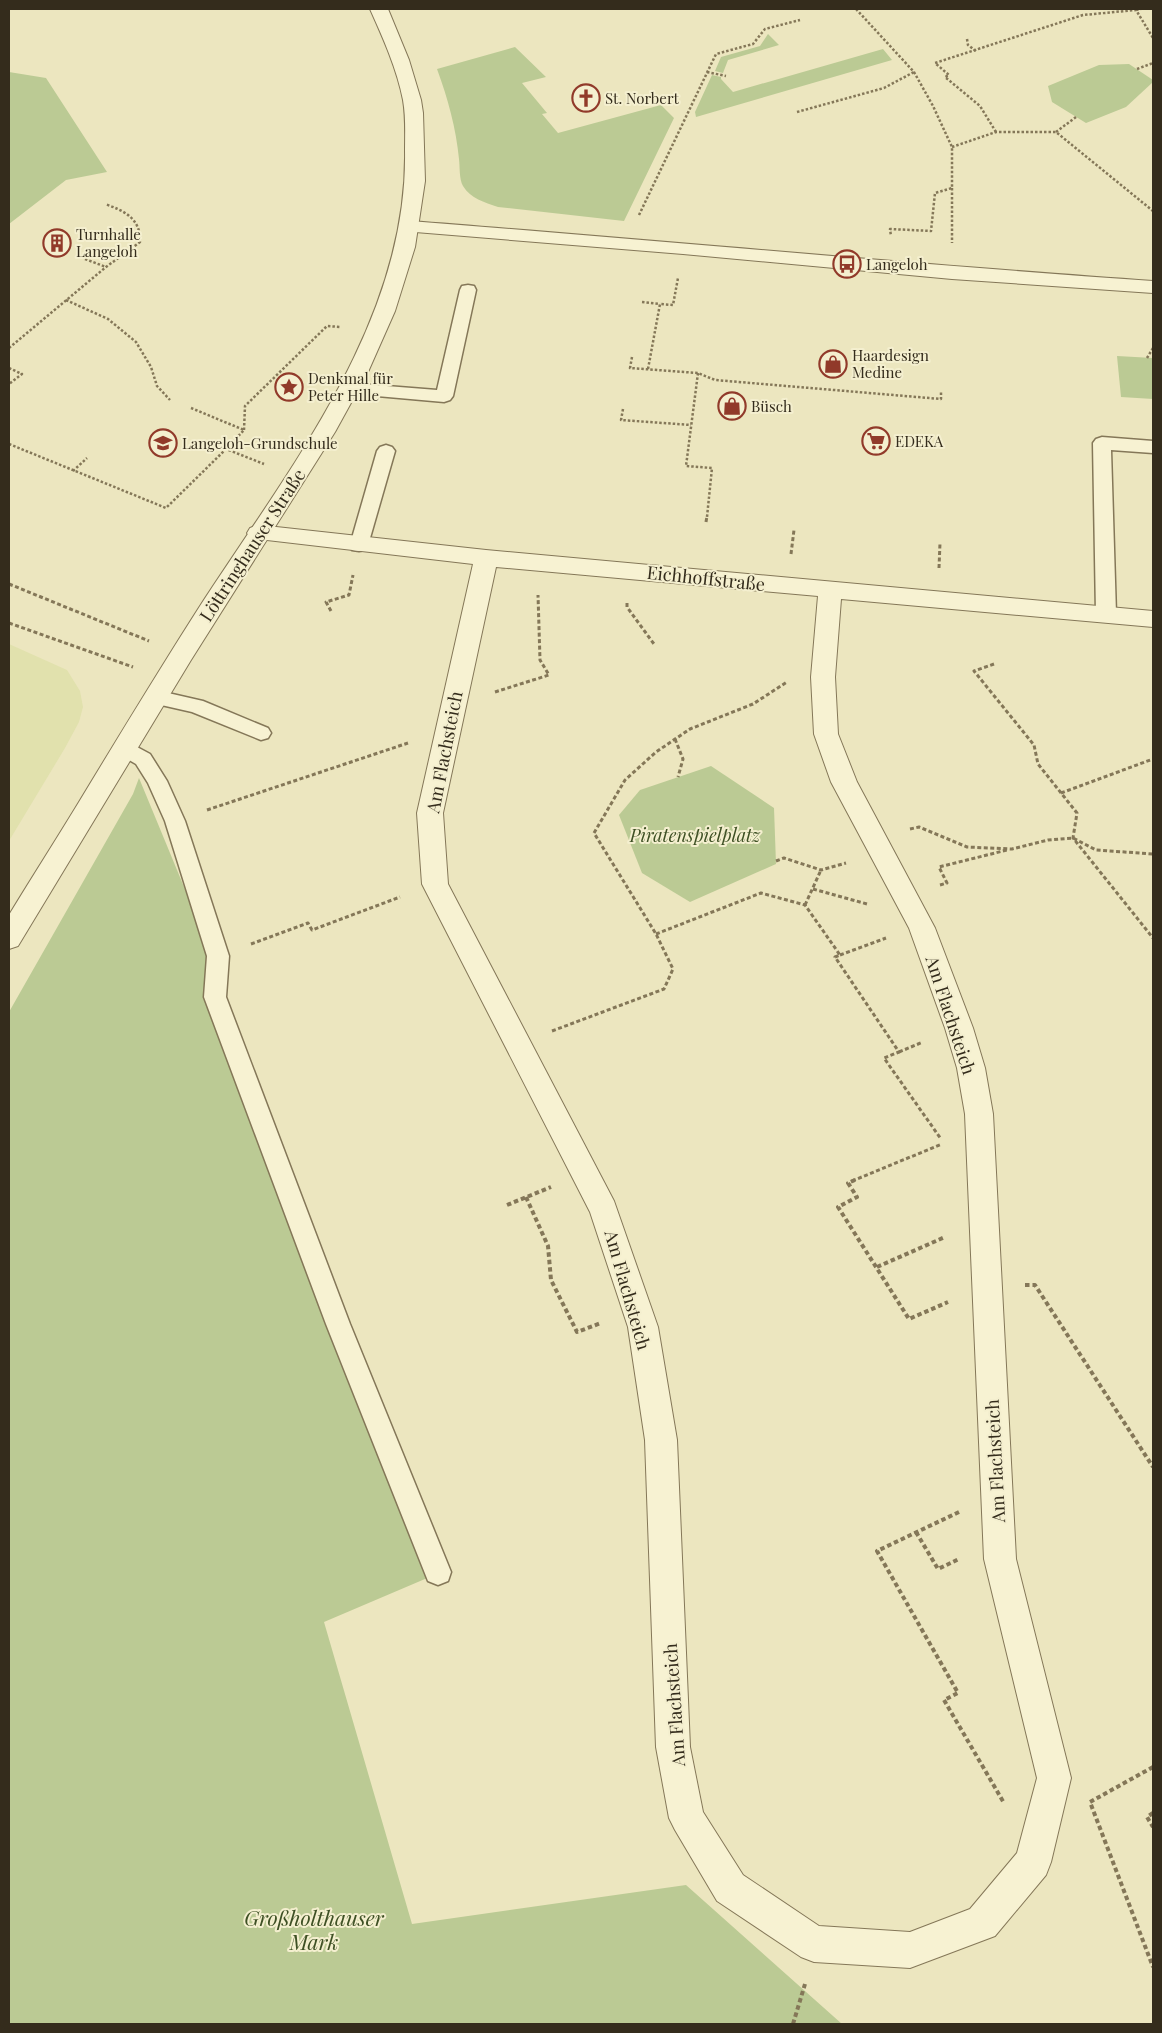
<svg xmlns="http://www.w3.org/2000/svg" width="1162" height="2033" viewBox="0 0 1162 2033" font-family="'Playfair Display',serif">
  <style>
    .farmland { fill: #e1e1ad }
    .green { fill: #bbca94 }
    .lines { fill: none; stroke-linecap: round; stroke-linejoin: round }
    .service-casing { stroke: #847758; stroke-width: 3 }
    .minor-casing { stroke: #847758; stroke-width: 2 }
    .tertiary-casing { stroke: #847758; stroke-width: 2 }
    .path-far2 { stroke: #847758; stroke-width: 2.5; stroke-dasharray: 2.5 2; stroke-linecap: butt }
    .path-far1 { stroke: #847758; stroke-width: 3; stroke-dasharray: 4 2.5; stroke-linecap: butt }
    .path { stroke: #847758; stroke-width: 4; stroke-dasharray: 4.5 3; stroke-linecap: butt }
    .service { fill: #f7f2d2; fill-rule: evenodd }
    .minor { fill: #f7f2d2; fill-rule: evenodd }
    .tertiary { fill: #f7f2d2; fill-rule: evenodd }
    .labels { text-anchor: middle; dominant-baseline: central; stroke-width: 4; stroke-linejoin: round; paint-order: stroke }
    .far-poi-label { font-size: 15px; fill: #342c1c; stroke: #f4efcf; text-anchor: start }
    .street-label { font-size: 18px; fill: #342c1c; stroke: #f4efcf }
    .park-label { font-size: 18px; font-style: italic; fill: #3e5024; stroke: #f4efcf }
    .near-park-label { font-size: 21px; font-style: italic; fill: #3e5024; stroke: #f4efcf }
  </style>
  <rect width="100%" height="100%" fill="#ece6bf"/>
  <path class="farmland" d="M9,644L67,670L80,691L83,707L79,722L65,748L9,841Z"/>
  <g class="green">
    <path d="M768,34L779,45L728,60L723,73L715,71L721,57L760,46Z"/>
    <path d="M515,47L546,77L522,83L547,113L542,114L558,133L661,105L674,118L624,221L498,207C484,202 471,199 463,186C459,179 460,167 459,159C456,128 448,99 437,69Z"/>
    <path d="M883,49L892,60L696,117L695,112L712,75L721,77V79L733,92Z"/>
    <path d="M1129,64L1153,80V82L1126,107L1086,123L1052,102L1048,86L1099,65Z"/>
    <path d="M9,72L46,78L107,172L66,180L9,224Z"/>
    <path d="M1117,356L1153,358V399L1121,397Z"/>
    <path d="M711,766L774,808L776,864L690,902L642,873L619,815L640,790Z"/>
    <path d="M139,778L220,974L210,999L432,1576L324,1622L412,1924L686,1885L842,2024H9V1012L133,794Z"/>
  </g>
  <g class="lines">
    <g class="service-casing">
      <g id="service">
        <path d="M468,285L474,286L476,290L453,396L450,400L444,402L343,393L340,389L343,385L349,383L437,390L460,290L462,286Z"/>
        <path d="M1102,437L1153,441V453L1111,450L1116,614L1113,619L1106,621L1099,619L1096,614L1093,443L1096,439Z"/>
        <path d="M386,445L392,447L395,451L368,545L366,550L359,551L352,550L350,545L377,451L380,447Z"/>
        <path d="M155,690L203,701L268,728L271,733L268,738L261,740L192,712L148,702L145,697L148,692Z"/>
        <path d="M124,740L150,754L167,781L185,821L229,956L226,997L350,1324L451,1572L448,1581L438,1585L428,1581L326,1324L204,997L207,956L165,821L148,783L136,764L117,753L114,748L117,743Z"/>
      </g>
    </g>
    <g class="minor-casing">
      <g id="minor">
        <path d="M410,221C658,240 905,264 1153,281V293L952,279L683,254L403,231L400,227L403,223Z"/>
        <path d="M258,525L486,550L1153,611V627L841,599L835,677L838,734L857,782L935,928L973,1028L985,1068L993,1114L1016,1559L1071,1778L1051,1862L1046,1875L995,1936L910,1968L814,1962L801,1957L717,1901L675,1830L669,1818L656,1747L645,1440L628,1327L590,1212L422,884L417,813L473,564L250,538L247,533L250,528ZM496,567L818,596L811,677L814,734L831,782L909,928L945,1028L957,1068L965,1114L984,1559L1037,1778L1017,1853L970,1909L910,1932L819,1926L743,1875L703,1812L690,1747L677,1440L658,1327L614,1201L448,884L443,813Z"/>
      </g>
    </g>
    <g class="tertiary-casing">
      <path id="tertiary" d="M370,9H388L409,60L421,100L423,113L425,181L415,247L395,311L368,372L335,432L191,660L18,946L9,949V915C32,877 56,840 79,802C119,736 159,670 200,606C288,470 408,322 405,151C405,134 406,117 403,100C397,69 383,38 370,9Z"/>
    </g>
    <g class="path-far2">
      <path d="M856,9L914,72L933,106L952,147V188L935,193L931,231L890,229L891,236"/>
      <path d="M1136,10L1141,9"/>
      <path d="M967,39L968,45L977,52"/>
      <path d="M1137,69L1153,63"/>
      <path d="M707,72L726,76"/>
      <path d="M797,112L884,88L914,72"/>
      <path d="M996,132L980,106L945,77L949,75L935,63L1083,15L1136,10L1153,38"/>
      <path d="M1056,132L1076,117"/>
      <path d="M952,147L996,132H1056L1153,211"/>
      <path d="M952,188V243"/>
      <path d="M639,215L716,54L753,44L765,29L800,20"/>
      <path d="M85,259L106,267"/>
      <path d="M66,300L108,319L136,342L151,367L157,386L170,400"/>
      <path d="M642,302L660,304"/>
      <path d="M9,348L106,267L140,242C141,219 125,211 105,204"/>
      <path d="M632,357L630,368L698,373L715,380L941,399V391"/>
      <path d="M1147,358L1153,348"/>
      <path d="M9,368L22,374L9,384"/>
      <path d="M648,369L660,304L673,305L678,278"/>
      <path d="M698,373L686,466L712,468L707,517"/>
      <path d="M191,408L244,430L226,449"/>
      <path d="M623,409L621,420L691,425"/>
      <path d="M244,430L245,406L327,326L341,327"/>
      <path d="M9,444L166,508L226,449L264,464"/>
      <path d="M73,471L87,458"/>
    </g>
    <g class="path-far1">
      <path d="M706,522L707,516"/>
      <path d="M791,554L794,530"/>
      <path d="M939,568L940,543"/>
      <path d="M9,584L149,641"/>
      <path d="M627,603V607L654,644"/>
      <path d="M331,611L326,602L349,595L353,575"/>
      <path d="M9,623L133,667"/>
      <path d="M994,664L974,671L1034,745L1038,764L1077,813L1073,838L1153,938"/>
      <path d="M495,692L549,675L540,660L538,595"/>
      <path d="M675,739L683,759L678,777"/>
      <path d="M1061,793L1153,759"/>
      <path d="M207,810L408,743"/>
      <path d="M910,829L919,827L967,847L1012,849L1048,840L1073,838L1096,850L1153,854"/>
      <path d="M776,861L784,858L821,870L846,863"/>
      <path d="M940,885L947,883L939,867L1007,850"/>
      <path d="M813,889L867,904"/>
      <path d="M805,905L821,870"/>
      <path d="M656,934L761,893L805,905L840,955L835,957L899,1052L884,1058L941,1139"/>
      <path d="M251,944L308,923L312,930L400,897"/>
      <path d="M840,955L886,938"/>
      <path d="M552,1031L664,989L673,969L656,934L594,833L625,780L656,752L690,729L753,704L787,682"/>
      <path d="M899,1052L923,1042"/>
      <path d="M852,1181L942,1144"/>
    </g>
    <g class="path">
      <path d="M855,1180L848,1183L857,1197L838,1207L909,1319L948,1302"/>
      <path d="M526,1197L548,1246L551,1280L577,1332L601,1323"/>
      <path d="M507,1205L551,1187"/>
      <path d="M877,1267L945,1237"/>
      <path d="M1025,1285H1035L1153,1467"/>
      <path d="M959,1512L877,1551L958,1693L944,1700L1004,1803"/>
      <path d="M916,1532L938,1569L959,1559"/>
      <path d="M1153,1767L1090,1802L1153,1967"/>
      <path d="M1153,1813L1147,1817L1153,1827"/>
      <path d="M793,2024L805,1984"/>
    </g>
    <use href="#service" class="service"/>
    <use href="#minor" class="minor"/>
    <use href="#tertiary" class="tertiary"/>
  </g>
  <defs>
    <g id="church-ring" transform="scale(1.4375)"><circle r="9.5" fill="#f4efcf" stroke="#913a2a" stroke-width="1.5"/><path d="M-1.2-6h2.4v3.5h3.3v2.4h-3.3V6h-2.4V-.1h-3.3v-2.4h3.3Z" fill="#913a2a"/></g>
    <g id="building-ring" transform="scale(1.4375)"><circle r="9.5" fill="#f4efcf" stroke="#913a2a" stroke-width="1.5"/><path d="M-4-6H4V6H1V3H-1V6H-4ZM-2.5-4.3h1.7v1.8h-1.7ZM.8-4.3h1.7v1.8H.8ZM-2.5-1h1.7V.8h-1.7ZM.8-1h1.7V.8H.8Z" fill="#913a2a"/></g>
    <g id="bus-ring" transform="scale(1.4375)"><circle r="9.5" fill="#f4efcf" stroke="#913a2a" stroke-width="1.5"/><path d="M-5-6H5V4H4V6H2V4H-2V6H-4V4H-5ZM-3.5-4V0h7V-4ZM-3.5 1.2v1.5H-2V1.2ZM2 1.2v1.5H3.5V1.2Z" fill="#913a2a"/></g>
    <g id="shop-ring" transform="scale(1.4375)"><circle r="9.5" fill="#f4efcf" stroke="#913a2a" stroke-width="1.5"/><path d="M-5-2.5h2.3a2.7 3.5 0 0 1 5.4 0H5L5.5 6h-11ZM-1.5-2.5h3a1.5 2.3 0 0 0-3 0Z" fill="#913a2a"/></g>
    <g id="sight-ring" transform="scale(1.4375)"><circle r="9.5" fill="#f4efcf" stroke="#913a2a" stroke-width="1.5"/><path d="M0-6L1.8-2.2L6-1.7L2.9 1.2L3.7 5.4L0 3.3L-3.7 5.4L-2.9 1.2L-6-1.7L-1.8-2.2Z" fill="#913a2a"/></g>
    <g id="supermarket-ring" transform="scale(1.4375)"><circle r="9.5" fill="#f4efcf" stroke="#913a2a" stroke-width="1.5"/><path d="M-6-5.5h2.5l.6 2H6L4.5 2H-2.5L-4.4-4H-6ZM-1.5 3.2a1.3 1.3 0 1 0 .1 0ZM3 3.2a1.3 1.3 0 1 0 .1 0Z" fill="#913a2a"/></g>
    <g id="school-ring" transform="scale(1.4375)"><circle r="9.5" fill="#f4efcf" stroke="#913a2a" stroke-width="1.5"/><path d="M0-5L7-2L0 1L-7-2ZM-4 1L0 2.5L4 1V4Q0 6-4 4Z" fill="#913a2a"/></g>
  </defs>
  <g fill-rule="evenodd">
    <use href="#church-ring" x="586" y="98"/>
    <use href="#building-ring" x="57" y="243"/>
    <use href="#bus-ring" x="847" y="264"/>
    <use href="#shop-ring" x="833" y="364"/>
    <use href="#sight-ring" x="289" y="387"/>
    <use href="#shop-ring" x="732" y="406"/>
    <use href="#supermarket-ring" x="876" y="441"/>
    <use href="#school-ring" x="163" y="443"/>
  </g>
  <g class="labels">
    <g class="far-poi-label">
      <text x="605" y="98">St. Norbert</text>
      <text x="76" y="234">Turnhalle<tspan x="76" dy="17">Langeloh</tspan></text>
      <text x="866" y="264">Langeloh</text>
      <text x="852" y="355">Haardesign<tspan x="852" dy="17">Medine</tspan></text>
      <text x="308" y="378">Denkmal für<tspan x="308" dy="17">Peter Hille</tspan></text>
      <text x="751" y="406">Büsch</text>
      <text x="895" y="441">EDEKA</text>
      <text x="182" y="443">Langeloh-Grundschule</text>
    </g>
    <g class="street-label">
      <text transform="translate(252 545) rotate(-57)">Löttringhauser Straße</text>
      <text transform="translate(706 578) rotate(6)">Eichhoffstraße</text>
      <text transform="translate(444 752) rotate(-79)">Am Flachsteich</text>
      <text transform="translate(951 1015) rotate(72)">Am Flachsteich</text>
      <text transform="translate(628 1290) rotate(74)">Am Flachsteich</text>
      <text transform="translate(995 1461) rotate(-93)">Am Flachsteich</text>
      <text transform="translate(674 1705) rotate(-94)">Am Flachsteich</text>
    </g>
    <g class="park-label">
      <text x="695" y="835">Piratenspielplatz</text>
    </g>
    <g class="near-park-label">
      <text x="314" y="1917">Großholthauser<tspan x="314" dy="24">Mark</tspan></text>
    </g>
  </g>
  <rect width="1162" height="2033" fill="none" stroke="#342c1c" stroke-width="20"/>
</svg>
